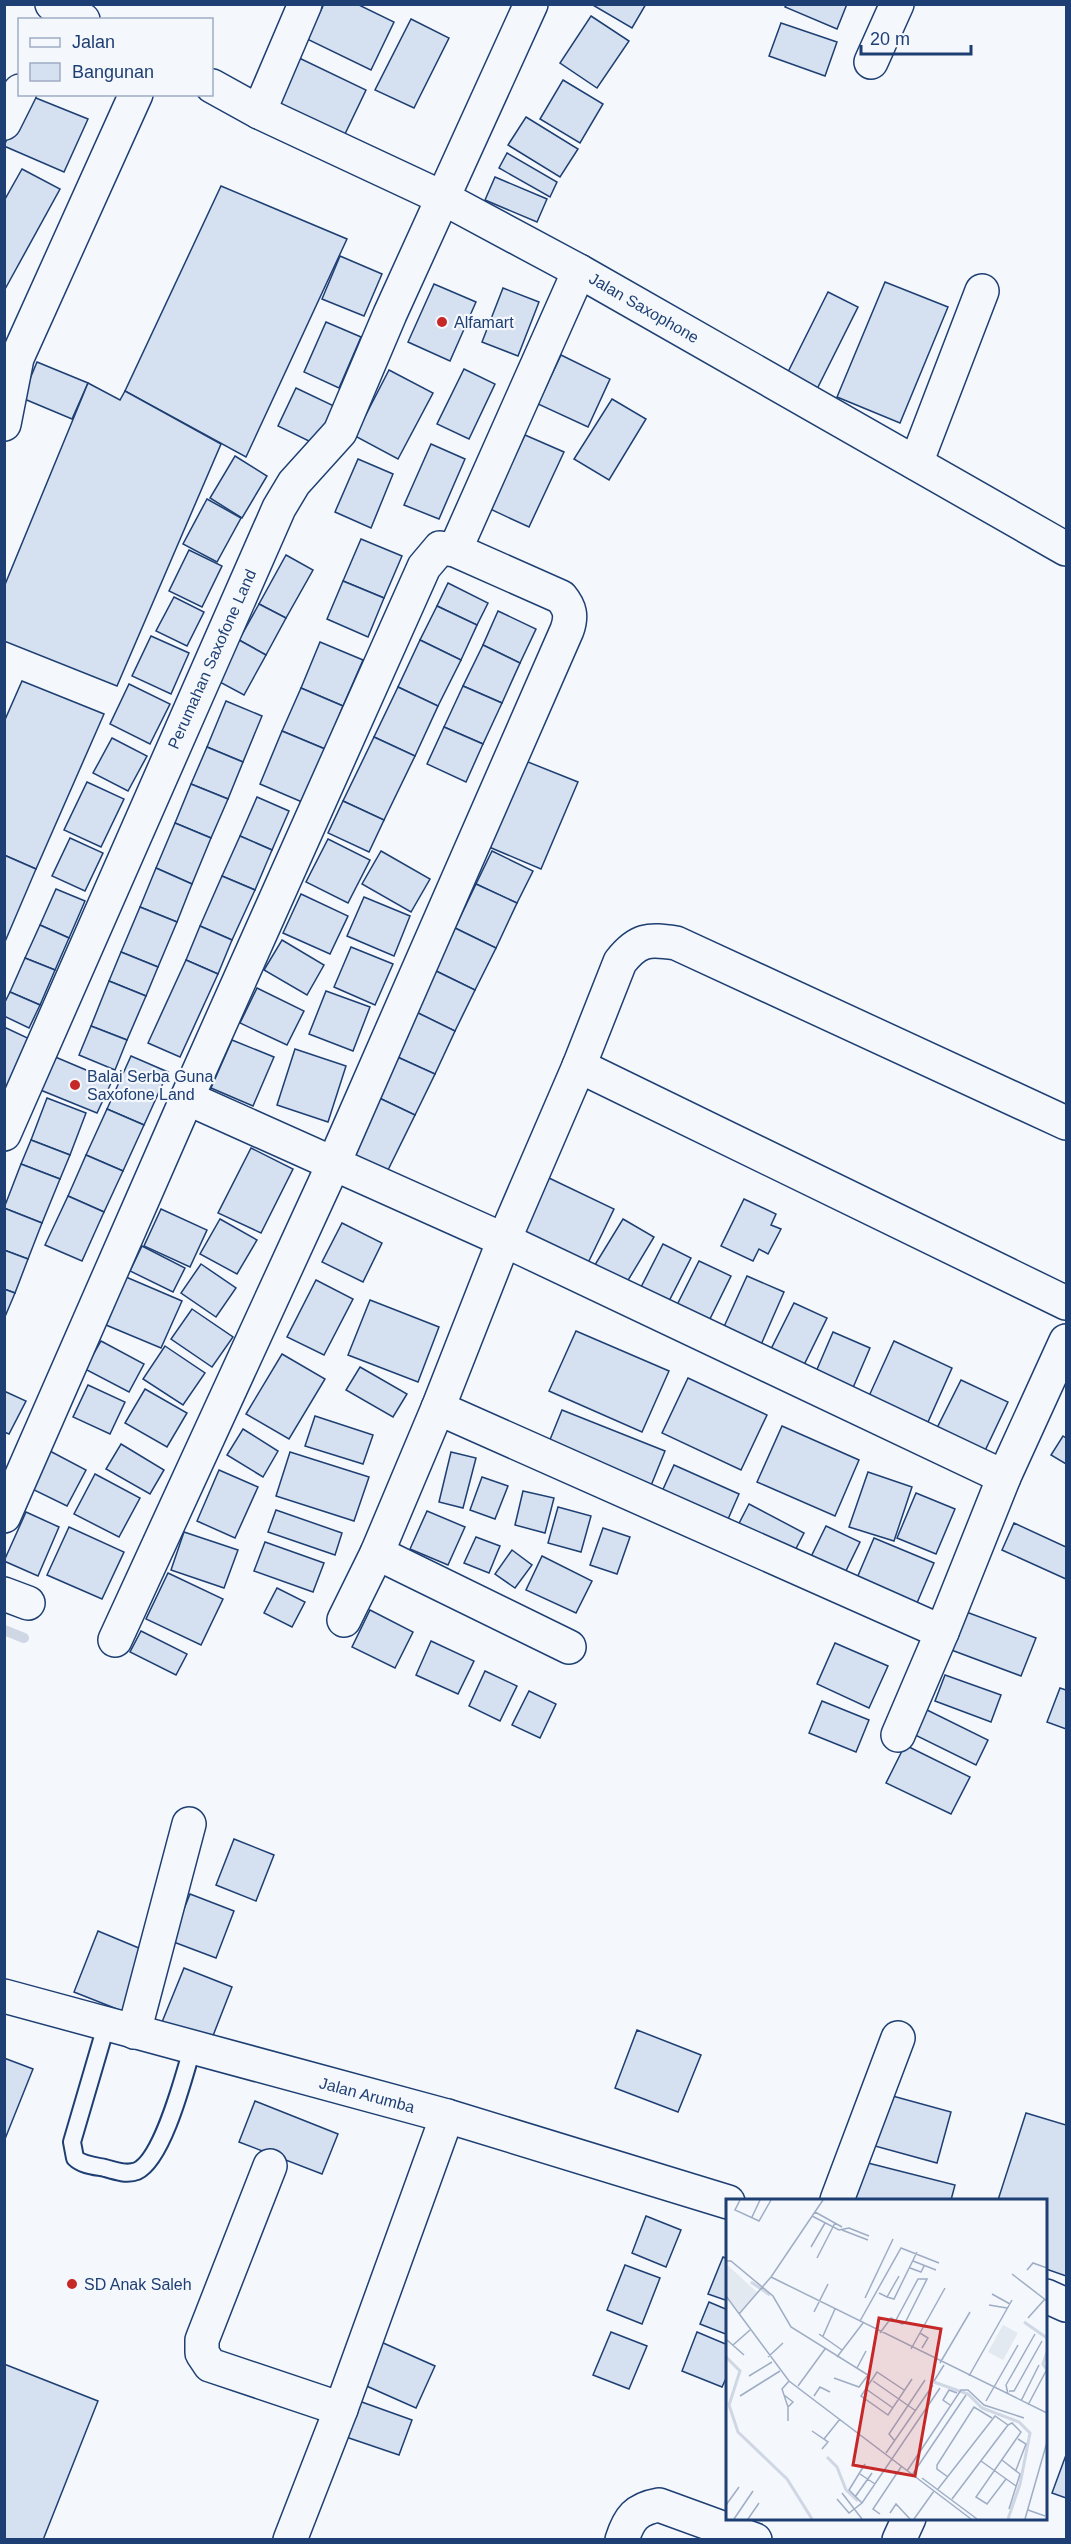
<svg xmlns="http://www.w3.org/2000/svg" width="1071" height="2544" viewBox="0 0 1071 2544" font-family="Helvetica,sans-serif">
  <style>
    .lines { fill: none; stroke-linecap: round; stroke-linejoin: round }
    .stream { stroke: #cfd7e4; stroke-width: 10 }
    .building { fill: #d5e0f0; stroke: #1d3f73; stroke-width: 1.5 }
    .lane-casing { stroke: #1d3f73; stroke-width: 20 }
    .street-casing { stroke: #1d3f73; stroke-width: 36 }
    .secondary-casing { stroke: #1d3f73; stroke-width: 36 }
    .lane { stroke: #f4f7fb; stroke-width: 16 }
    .street { stroke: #f4f7fb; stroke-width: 33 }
    .secondary { stroke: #f4f7fb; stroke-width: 33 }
    .poi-dot { fill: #c62828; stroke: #f4f7fb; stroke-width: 2 }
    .labels { text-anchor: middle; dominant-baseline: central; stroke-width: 4.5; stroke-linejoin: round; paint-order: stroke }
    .street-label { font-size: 16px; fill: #1d3f73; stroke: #f4f7fb }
    .poi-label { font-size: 16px; fill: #1d3f73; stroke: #f4f7fb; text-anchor: start }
    .inset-river { fill: none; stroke: #cfd7e4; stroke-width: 3 }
    .inset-road { fill: none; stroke: #9eadc5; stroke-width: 1.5 }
    .view { fill: #c62828; fill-opacity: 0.15; stroke: #c62828; stroke-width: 3 }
    .inset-edge { fill: none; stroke: #1d3f73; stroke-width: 3 }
  </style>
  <rect width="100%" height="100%" fill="#f4f7fb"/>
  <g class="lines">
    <path class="stream" d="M4,1630L24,1638"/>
  </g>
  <g class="building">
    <path d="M324,4H357L394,22L371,70L307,39Z"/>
    <path d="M591,4H646L632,28Z"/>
    <path d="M787,4H847L837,29L785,7Z"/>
    <path d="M591,16L629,41L597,88L560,63Z"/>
    <path d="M411,19L449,38L414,108L375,90Z"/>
    <path d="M781,23L837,42L825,76L769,56Z"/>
    <path d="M295,56L366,90L344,136L273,102Z"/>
    <path d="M563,80L603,104L580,143L540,119Z"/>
    <path d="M26,94L88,119L64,172L4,146Z"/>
    <path d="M526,117L578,149L560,177L508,145Z"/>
    <path d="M507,153L557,182L550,197L499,168Z"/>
    <path d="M22,169L60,189L4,291V201Z"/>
    <path d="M495,177L547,199L537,222L485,200Z"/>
    <path d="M221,186L347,239L246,457L125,391Z"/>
    <path d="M340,256L382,274L364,316L322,299Z"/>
    <path d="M885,282L948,307L900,423L837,397Z"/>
    <path d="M434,284L476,302L450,361L408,342Z"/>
    <path d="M503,288L539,302L518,356L482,342Z"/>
    <path d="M828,292L858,307L815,393L785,378Z"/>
    <path d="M326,322L361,337L339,388L304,372Z"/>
    <path d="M561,355L610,379L588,427L538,404Z"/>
    <path d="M37,362L88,383L72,419L22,398Z"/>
    <path d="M464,369L495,384L469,439L437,424Z"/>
    <path d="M389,370L433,393L398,459L355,436Z"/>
    <path d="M88,383L120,400L125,391L221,444L117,686L4,641V587Z"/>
    <path d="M296,388L334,406L315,444L278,426Z"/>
    <path d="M612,399L646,419L609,480L574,459Z"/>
    <path d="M525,435L564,452L529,527L490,509Z"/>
    <path d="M431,444L465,459L439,519L404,505Z"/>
    <path d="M235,456L267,476L242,518L210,498Z"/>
    <path d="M358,459L393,474L371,528L335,512Z"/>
    <path d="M207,499L241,518L217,562L183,544Z"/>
    <path d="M361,539L402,556L384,598L343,581Z"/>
    <path d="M189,550L222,566L202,607L169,591Z"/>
    <path d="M286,555L313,570L286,618L259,604Z"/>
    <path d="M343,581L384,598L368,637L327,619Z"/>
    <path d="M448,583L488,603L477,625L437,606Z"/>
    <path d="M174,597L204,612L187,646L156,631Z"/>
    <path d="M259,604L286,618L266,655L239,640Z"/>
    <path d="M437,606L477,625L461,660L420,640Z"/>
    <path d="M498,611L536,629L520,663L483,645Z"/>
    <path d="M151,636L189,653L171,694L132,676Z"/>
    <path d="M239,640L266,655L244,695L216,680Z"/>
    <path d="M420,640L461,660L438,706L398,687Z"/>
    <path d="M320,642L363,660L343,706L301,688Z"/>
    <path d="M483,645L520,663L502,703L463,686Z"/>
    <path d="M22,681L104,714L36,869L4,855V722Z"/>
    <path d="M129,684L170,704L150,744L110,724Z"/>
    <path d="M463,686L502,703L483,744L444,727Z"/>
    <path d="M398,687L438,706L415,756L374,737Z"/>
    <path d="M301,688L343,706L325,749L282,731Z"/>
    <path d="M226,701L262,716L243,762L207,747Z"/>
    <path d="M444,727L483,744L466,782L427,764Z"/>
    <path d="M282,731L325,749L302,802L260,784Z"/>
    <path d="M374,737L415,756L384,820L343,801Z"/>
    <path d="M112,738L147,756L128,791L93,773Z"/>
    <path d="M207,747L243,762L228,799L191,784Z"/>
    <path d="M518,758L578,782L541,869L482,844Z"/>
    <path d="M87,782L124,799L101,847L64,830Z"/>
    <path d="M191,784L228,799L211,838L175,823Z"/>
    <path d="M257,797L289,811L272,850L240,836Z"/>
    <path d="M343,801L384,820L369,852L328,833Z"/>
    <path d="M175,823L211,838L192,884L156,868Z"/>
    <path d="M240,836L272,850L255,890L222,876Z"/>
    <path d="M70,838L103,853L85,891L52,876Z"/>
    <path d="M328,839L370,860L348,903L306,882Z"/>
    <path d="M381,851L430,879L411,912L362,884Z"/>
    <path d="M492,851L533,871L517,903L476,884Z"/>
    <path d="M4,855L36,869L4,944Z"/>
    <path d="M156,868L192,884L177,922L140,907Z"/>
    <path d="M222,876L255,890L232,940L200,926Z"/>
    <path d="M476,884L517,903L496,948L455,928Z"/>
    <path d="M56,889L85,901L69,938L40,925Z"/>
    <path d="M301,894L348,916L330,954L283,933Z"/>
    <path d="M364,897L410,916L394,956L347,936Z"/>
    <path d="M140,907L177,922L158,967L121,952Z"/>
    <path d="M40,925L69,938L55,970L25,958Z"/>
    <path d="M200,926L232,940L218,974L186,960Z"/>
    <path d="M455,928L496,948L475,990L434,970Z"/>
    <path d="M282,940L324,965L307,995L264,970Z"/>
    <path d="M351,947L393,964L375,1005L334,987Z"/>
    <path d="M121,952L158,967L146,996L109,981Z"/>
    <path d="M25,958L55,970L40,1005L10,992Z"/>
    <path d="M186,960L218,974L180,1057L148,1043Z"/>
    <path d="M434,970L475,990L455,1031L414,1011Z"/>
    <path d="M109,981L146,996L127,1040L91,1026Z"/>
    <path d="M257,988L304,1011L287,1045L240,1023Z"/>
    <path d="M326,991L370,1007L353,1051L309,1034Z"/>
    <path d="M10,992L40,1005L29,1028L4,1016V1004Z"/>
    <path d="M414,1011L455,1031L435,1074L393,1055Z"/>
    <path d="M91,1026L127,1040L115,1070L79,1055Z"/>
    <path d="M4,1027L34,1041L4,1102Z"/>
    <path d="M232,1040L274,1057L253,1106L211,1088Z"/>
    <path d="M295,1049L346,1066L328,1122L277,1105Z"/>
    <path d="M393,1055L435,1074L415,1115L373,1095Z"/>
    <path d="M53,1056L112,1081L97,1113L38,1089Z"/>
    <path d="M131,1056L168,1072L144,1125L107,1109Z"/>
    <path d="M373,1095L415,1115L385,1176L344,1156Z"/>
    <path d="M47,1098L86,1113L70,1155L31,1140Z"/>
    <path d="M107,1109L144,1125L123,1171L86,1155Z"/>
    <path d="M31,1140L70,1155L60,1179L21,1164Z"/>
    <path d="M251,1148L293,1169L261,1233L218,1213Z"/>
    <path d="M86,1155L123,1171L104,1212L68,1196Z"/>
    <path d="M21,1164L60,1179L42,1223L4,1208Z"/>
    <path d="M549,1178L614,1209L586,1267L521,1236Z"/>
    <path d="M68,1196L104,1212L82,1261L45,1245Z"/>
    <path d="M744,1199L776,1214L771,1225L781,1229L768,1254L759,1249L753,1261L721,1246Z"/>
    <path d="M4,1208L42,1223L28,1259L4,1250Z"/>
    <path d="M161,1209L207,1230L190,1267L144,1246Z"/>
    <path d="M220,1219L257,1240L237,1274L200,1254Z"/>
    <path d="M623,1219L654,1237L624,1287L593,1268Z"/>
    <path d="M342,1223L382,1243L363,1282L322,1262Z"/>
    <path d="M663,1244L691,1258L666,1307L638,1293Z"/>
    <path d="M142,1246L185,1268L173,1292L130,1271Z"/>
    <path d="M4,1250L28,1259L15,1293L4,1289Z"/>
    <path d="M699,1261L731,1276L706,1327L674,1311Z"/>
    <path d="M201,1264L236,1288L216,1317L181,1293Z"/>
    <path d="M747,1276L784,1292L760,1347L722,1331Z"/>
    <path d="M126,1277L182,1301L161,1348L106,1325Z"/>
    <path d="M316,1280L353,1299L324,1355L287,1337Z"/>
    <path d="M4,1289L15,1293L4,1319Z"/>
    <path d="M370,1300L439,1327L418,1382L348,1355Z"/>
    <path d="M794,1303L827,1318L800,1373L767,1357Z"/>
    <path d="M192,1309L233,1337L212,1367L171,1339Z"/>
    <path d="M576,1331L669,1371L642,1432L549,1391Z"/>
    <path d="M833,1332L870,1348L849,1397L812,1381Z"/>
    <path d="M101,1341L144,1364L129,1392L85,1369Z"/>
    <path d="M894,1341L952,1368L928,1422L869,1396Z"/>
    <path d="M165,1346L205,1373L183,1405L143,1379Z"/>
    <path d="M282,1354L325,1379L289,1439L246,1414Z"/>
    <path d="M360,1367L407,1394L393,1417L346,1390Z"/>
    <path d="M688,1378L767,1415L741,1470L662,1433Z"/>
    <path d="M961,1380L1008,1402L982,1457L934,1434Z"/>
    <path d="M88,1385L125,1402L110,1434L73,1417Z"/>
    <path d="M145,1389L187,1413L167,1447L125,1423Z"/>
    <path d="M4,1391L26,1401L9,1434L4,1432Z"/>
    <path d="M562,1410L665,1451L650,1488L547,1447Z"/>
    <path d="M315,1416L373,1435L363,1464L305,1446Z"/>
    <path d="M782,1426L859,1460L835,1516L757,1482Z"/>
    <path d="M243,1429L278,1451L263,1477L227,1455Z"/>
    <path d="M1063,1436L1066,1438V1464L1051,1455Z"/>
    <path d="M121,1444L164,1470L150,1494L106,1469Z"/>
    <path d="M48,1450L86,1470L67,1506L28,1487Z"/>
    <path d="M290,1452L369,1477L354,1521L276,1496Z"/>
    <path d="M451,1452L476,1458L463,1508L439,1502Z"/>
    <path d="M674,1465L739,1494L725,1526L660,1496Z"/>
    <path d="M219,1470L258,1487L235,1538L197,1521Z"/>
    <path d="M868,1472L912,1487L894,1541L849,1527Z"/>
    <path d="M95,1474L140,1498L119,1537L74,1514Z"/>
    <path d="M482,1477L508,1486L495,1519L470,1510Z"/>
    <path d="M523,1491L554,1498L545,1533L515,1525Z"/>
    <path d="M916,1493L955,1509L936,1554L897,1538Z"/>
    <path d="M749,1504L804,1533L789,1562L734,1533Z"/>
    <path d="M558,1507L591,1516L581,1552L548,1543Z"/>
    <path d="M276,1510L342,1533L335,1555L268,1532Z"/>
    <path d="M427,1511L465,1527L448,1565L410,1549Z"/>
    <path d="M26,1512L59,1527L38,1576L4,1561Z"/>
    <path d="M1014,1523L1066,1547V1579L1002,1550Z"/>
    <path d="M826,1526L860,1542L841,1581L807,1565Z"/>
    <path d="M69,1527L124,1552L102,1599L47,1575Z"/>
    <path d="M603,1528L630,1537L617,1574L590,1565Z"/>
    <path d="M184,1532L238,1550L224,1588L171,1570Z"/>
    <path d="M476,1537L500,1546L489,1573L464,1563Z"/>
    <path d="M874,1538L934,1563L914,1610L854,1585Z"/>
    <path d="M265,1542L324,1563L313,1592L254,1571Z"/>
    <path d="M512,1550L532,1565L515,1588L495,1574Z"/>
    <path d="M542,1556L592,1581L576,1613L526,1590Z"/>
    <path d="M168,1573L223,1599L201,1645L146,1619Z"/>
    <path d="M277,1588L305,1602L292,1627L264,1613Z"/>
    <path d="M370,1610L413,1632L395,1668L352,1647Z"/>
    <path d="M961,1610L1036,1638L1021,1676L946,1648Z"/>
    <path d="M141,1631L187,1654L176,1675L130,1652Z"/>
    <path d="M431,1641L474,1661L458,1694L416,1675Z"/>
    <path d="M835,1643L888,1666L869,1708L817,1684Z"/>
    <path d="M485,1671L517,1686L500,1721L469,1706Z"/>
    <path d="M945,1675L1001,1695L991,1722L935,1701Z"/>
    <path d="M1060,1688L1066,1690V1729L1047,1722Z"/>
    <path d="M529,1691L556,1704L540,1738L512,1725Z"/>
    <path d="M822,1701L869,1720L856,1752L809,1733Z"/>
    <path d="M921,1707L988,1740L976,1765L909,1732Z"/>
    <path d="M905,1745L970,1777L951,1814L886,1783Z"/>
    <path d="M234,1839L274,1855L256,1901L216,1885Z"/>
    <path d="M190,1894L234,1911L216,1958L171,1941Z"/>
    <path d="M98,1931L146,1951L122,2011L74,1992Z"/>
    <path d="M184,1968L232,1987L209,2046L160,2027Z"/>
    <path d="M637,2030L701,2055L678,2112L615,2088Z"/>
    <path d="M4,2058L33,2069L5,2139L4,2138Z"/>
    <path d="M889,2095L951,2112L937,2163L875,2146Z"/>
    <path d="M255,2101L338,2134L322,2174L239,2142Z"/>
    <path d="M1026,2113L1066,2125V2276L1046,2269V2200H998Z"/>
    <path d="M864,2162L955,2185L951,2200H854Z"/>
    <path d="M646,2216L681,2230L666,2267L632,2253Z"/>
    <path d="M723,2257L728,2259V2301L708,2294Z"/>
    <path d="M625,2265L660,2278L642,2324L607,2310Z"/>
    <path d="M709,2302L728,2310V2335L700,2324Z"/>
    <path d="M611,2332L647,2346L629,2389L593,2375Z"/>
    <path d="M697,2332L728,2345V2374L722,2387L682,2371Z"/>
    <path d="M372,2338L435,2366L416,2408L353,2380Z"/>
    <path d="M4,2364L98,2401L43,2540H4Z"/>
    <path d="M359,2401L412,2420L399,2455L346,2437Z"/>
    <path d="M1066,2455V2498L1052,2493Z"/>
  </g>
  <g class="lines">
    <g class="lane-casing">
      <path id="lane" d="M106,2026L72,2142L75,2158C82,2165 95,2166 105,2168C115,2171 127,2175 137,2171C163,2159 184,2076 192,2049"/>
    </g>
    <g class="street-casing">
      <g id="street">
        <path d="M871,62L897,4"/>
        <path d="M259,112L305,4"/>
        <path d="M4,123L20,91"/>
        <path d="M4,424L17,358L136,94"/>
        <path d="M916,463L982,291"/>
        <path d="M455,550L579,271"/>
        <path d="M579,1066L1066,1303"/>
        <path d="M187,1098L504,1240L1004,1477"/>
        <path d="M4,1134L279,508L294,483L340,432L390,314L531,4"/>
        <path d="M438,1408L942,1632L1004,1477L1066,1341"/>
        <path d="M4,1516L187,1098L424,567L440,548L455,550L561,597C570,608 572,616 567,630L333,1165L115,1640"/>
        <path d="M377,1553L569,1647"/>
        <path d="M4,1594L28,1603"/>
        <path d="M344,1620L377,1553L438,1408L504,1240L579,1066L620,962C638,939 648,939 676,943L1066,1123"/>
        <path d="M898,1735L942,1632"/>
        <path d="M4,1996L447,2116L728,2202"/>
        <path d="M134,2032L189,1824"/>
        <path d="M270,2166L202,2340V2353L210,2365L341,2409"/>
        <path d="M837,2200L898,2038"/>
        <path d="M1046,2296L1066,2305"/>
        <path d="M290,2540L341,2409L447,2116"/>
        <path d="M622,2540C629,2518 636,2509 659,2505L755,2540"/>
        <path d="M899,2540L909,2518"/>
      </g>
    </g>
    <g class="secondary-casing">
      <g id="secondary">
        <path d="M52,4L83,20"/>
        <path d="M212,86L259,112L443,198L579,271L1066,549"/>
      </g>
    </g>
    <use href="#lane" class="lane"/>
    <use href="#street" class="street"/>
    <use href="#secondary" class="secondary"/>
  </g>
  <g class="poi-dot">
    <circle cx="442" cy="322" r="6"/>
    <circle cx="75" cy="1085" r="6"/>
    <circle cx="72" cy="2284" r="6"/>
  </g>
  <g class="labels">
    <g class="street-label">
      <text transform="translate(644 308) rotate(30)">Jalan Saxophone</text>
      <text transform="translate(212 659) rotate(-66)">Perumahan Saxofone Land</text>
      <text transform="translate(367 2095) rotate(15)">Jalan Arumba</text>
    </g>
    <g class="poi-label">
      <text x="454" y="322">Alfamart</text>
      <text x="87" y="1076">Balai Serba Guna<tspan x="87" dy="18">Saxofone Land</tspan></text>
      <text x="84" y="2284">SD Anak Saleh</text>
    </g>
  </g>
  <g transform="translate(726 2199)">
    <rect width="321" height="321" fill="#f4f7fb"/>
    <path d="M0,65L31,93L14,113L0,96Z" fill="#e3e9f0"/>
    <path d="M277,126L292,134L277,161L262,153Z" fill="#e3e9f0"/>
    <path class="inset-river" d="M25,83L44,96M298,123L321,139M321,153L317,165L321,171M0,158L14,172L3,206L12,233L61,280L86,320M205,182L242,195L256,209L293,223L304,234L294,285L282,320M101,258L111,268L120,291L132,302"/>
    <path class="inset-road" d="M14,1L9,11L33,22L45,1M89,13L116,28M86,17L113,31L123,29L143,37M26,18L34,1M116,31L142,41M85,48L99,24M91,59L109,24M0,62H5L47,97L65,128L142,176L133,188L108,179M187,62L210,71M184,69L195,73L198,67M301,71L307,64L321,69M286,75L321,102M45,78L321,214M153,94L161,98L173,77M266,95L284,105M0,97L63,182L245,320M161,98L168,100L191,53M139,99L167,40M263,106L281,109M88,113L102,85M13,115L45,78L97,1M302,119L319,100M134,122L175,49L213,64M154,134L165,119L176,125L179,124L201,80H192L170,121M194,134L202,139L196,149M93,135L116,151M97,137L109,110M1,141L18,156M7,146L24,131M185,150L219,89M42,158L57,144M111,158L137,124M214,164L244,113M131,169L140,152M23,177L46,163M243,177L286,101M147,182L190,212M208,182L218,166M72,187L99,150M140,190L167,209M178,191L151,173L135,197L162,216L186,180M283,192H288L316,142M282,195L280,186L309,135M58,196L67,203L62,208V222M14,197L54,172M88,197L94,188L104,193M260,202L292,146M295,202L313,166M224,206L217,201L223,191L231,194M302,206L320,172M62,208L56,190L63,182M86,232L102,243L96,250M98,240L114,220M168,241L163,235L199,181M160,254L207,186M276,261L294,275L283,310M255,262L290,287M290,271L300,245L292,240M181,272L235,191H242L258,206L298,219M134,275L149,285M186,276L240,196M222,278L211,270V266L248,208L266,219M196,279L251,320M212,290L269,217L282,226L286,224L295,233L250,298L261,305L280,280M116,294L136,320M129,298L146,274M111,300L123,314L136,304L214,189M226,300L282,226M136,304L123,291L139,265M0,306L13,288M302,311L319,317M164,314L170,305L184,320M154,315L147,310L175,268M8,320L27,292M22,320L33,304M188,320L208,292M299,320L321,243"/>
    <path class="view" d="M153,119L215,130L189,277L127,266Z"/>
    <rect width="321" height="321" class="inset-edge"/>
  </g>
  <rect width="1071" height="2544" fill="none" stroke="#1d3f73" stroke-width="12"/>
  <rect x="18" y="18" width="195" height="78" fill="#f4f7fb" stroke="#9eadc5" stroke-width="1.5"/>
  <rect x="30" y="38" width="30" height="9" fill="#f4f7fb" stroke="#9eadc5" stroke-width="1.5"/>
  <text x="72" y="48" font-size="18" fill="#1d3f73">Jalan</text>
  <rect x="30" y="63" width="30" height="18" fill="#d5e0f0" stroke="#9eadc5" stroke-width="1.5"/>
  <text x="72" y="78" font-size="18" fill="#1d3f73">Bangunan</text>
  <path d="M861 45v9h110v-9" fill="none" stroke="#1d3f73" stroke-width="3"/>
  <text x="870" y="45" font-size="18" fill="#1d3f73" stroke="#f4f7fb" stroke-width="4.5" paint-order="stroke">20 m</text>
</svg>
